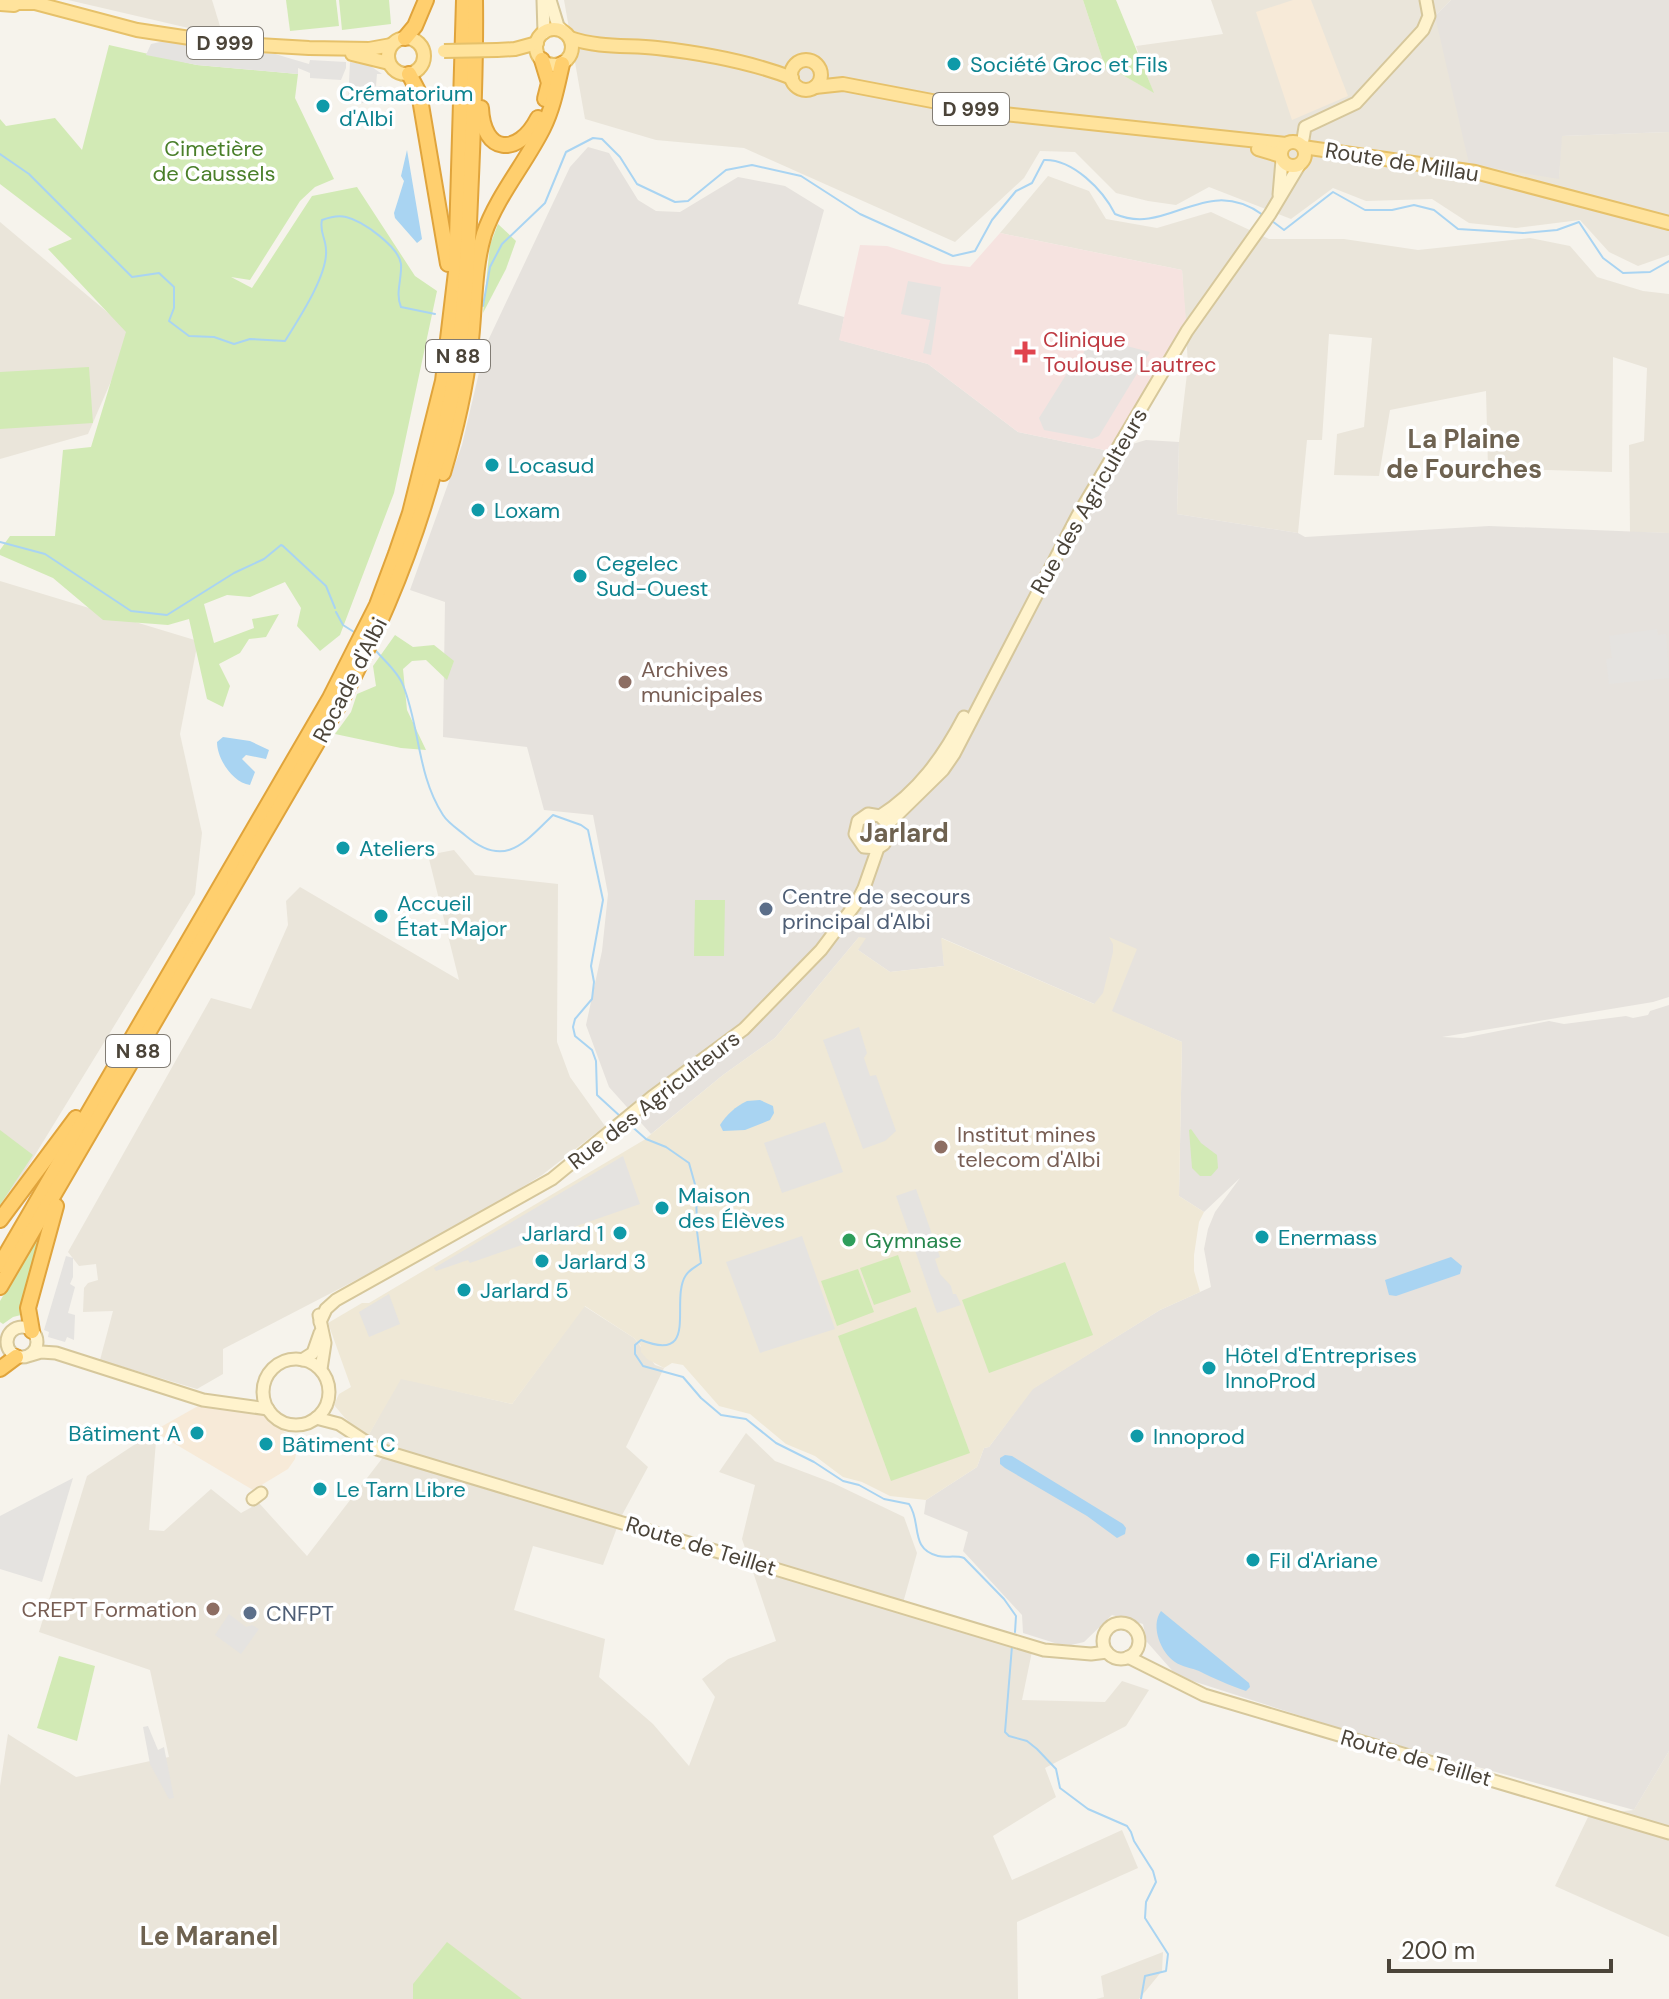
<svg xmlns="http://www.w3.org/2000/svg" width="1669" height="1999" viewBox="0 0 1669 1999" font-family="'DM Sans',sans-serif">
  <style>
    .residential { fill: #eae5da }
    .commercial { fill: #f7ead8 }
    .industrial { fill: #e6e2dd }
    .education { fill: #efe8d6 }
    .medical { fill: #f6e3e0 }
    .green { fill: #d2eab5 }
    .parking { fill: #e5e3e0 }
    .water { fill: #a9d4f2 }
    .lines { fill: none; stroke-linecap: round; stroke-linejoin: round }
    .stream { stroke: #a9d4f2; stroke-width: 2 }
    .secondary-casing { stroke: #d6c79b; stroke-width: 15 }
    .primary-casing { stroke: #e6c16a; stroke-width: 16 }
    .highway-casing { stroke: #e0a43c; stroke-width: 18 }
    .secondary { stroke: #fff3cd; stroke-width: 11 }
    .primary { stroke: #ffe39c; stroke-width: 12 }
    .highway { stroke: #ffcf6e; stroke-width: 14 }
    .primary-bridge-casing { stroke: #e6c16a; stroke-width: 16; stroke-linecap: butt }
    .primary-bridge { stroke: #ffe39c; stroke-width: 12 }
    .culture-dot { fill: #0f9aa8; stroke: #fff; stroke-width: 3 }
    .health-dot { fill: #e0444e; stroke: #fff; stroke-width: 3 }
    .education-dot { fill: #8d6e63; stroke: #fff; stroke-width: 3 }
    .service-dot { fill: #5c6f8a; stroke: #fff; stroke-width: 3 }
    .leisure-dot { fill: #2e9e5b; stroke: #fff; stroke-width: 3 }
    .labels { text-anchor: middle; dominant-baseline: central; stroke-width: 7; stroke-linejoin: round; paint-order: stroke }
    .shield { fill: #fff; stroke: #817c74; stroke-width: 2 }
    .shield-label { font-size: 20px; font-weight: bold; fill: #4b4439 }
    .culture-label { font-size: 22px; fill: #0d838f; stroke: #fff; text-anchor: start }
    .park-label { font-size: 22px; fill: #4a7f2a; stroke: #fff }
    .street-label { font-size: 22px; fill: #4b4439; stroke: #fff }
    .health-label { font-size: 22px; fill: #be3a42; stroke: #fff; text-anchor: start }
    .education-label { font-size: 22px; fill: #785e54; stroke: #fff; text-anchor: start }
    .service-label { font-size: 22px; fill: #4e5e75; stroke: #fff; text-anchor: start }
    .leisure-label { font-size: 22px; fill: #27864d; stroke: #fff; text-anchor: start }
    .quarter-label { font-size: 26px; font-weight: bold; fill: #6e6250; stroke: #fff }
  </style>
  <rect width="100%" height="100%" fill="#f6f3ec"/>
  <g class="residential">
    <path d="M68,0H212L223,36Z"/>
    <path d="M564,0H1083L1106,70L1119,73L1153,92L1136,46L1223,34L1211,0H1451L1435,16L1559,178L1561,136L1669,132V255L1638,266L1609,252L1580,220L1516,228L1469,223L1432,199L1366,201L1333,188L1291,219L1209,187L1176,205L1148,201L1116,193L1075,152L1040,151L1024,178L955,242L744,148L656,140L585,119Z"/>
    <path d="M1048,176L1089,191L1106,219L1157,228L1211,212L1269,239H1344L1418,250L1530,238L1570,246L1597,277L1643,291L1669,294V533L1630,532L1629,445L1644,441L1647,368L1613,357L1612,472L1488,468L1486,391L1390,410L1379,476L1334,475L1337,434L1364,427L1372,338L1329,334L1322,440H1307L1298,533L1177,514L1179,442L1188,365L1182,270L1000,233Z"/>
    <path d="M0,222L132,333L88,434L0,459Z"/>
    <path d="M0,581L198,641L180,734L202,833L195,894L0,1212Z"/>
    <path d="M454,850L475,875L558,884L557,1042L570,1077L605,1126L542,1175L447,1233L223,1349V1374L197,1389L100,1360L113,1311L83,1312L84,1288L88,1283L98,1280L96,1264L79,1266L68,1252L211,998L251,1009L288,925L286,901L300,887L459,980L428,855Z"/>
    <path d="M584,1306L634,1338L655,1365L664,1368L626,1447L648,1467L621,1517L603,1565L533,1546L514,1610L605,1639L599,1677L653,1724L689,1766L715,1697L702,1679L728,1659L776,1641L742,1539L755,1485L719,1472L746,1433L775,1461L833,1483L904,1517L917,1553L903,1603L1034,1642L1022,1700L1105,1702L1122,1681L1149,1690L1126,1726L1045,1768L1056,1797L993,1836L1012,1880L1122,1830L1138,1868L1017,1922L1018,1999H0V1786L8,1734L76,1777L169,1757L150,1670L39,1632L87,1476L143,1439L156,1441L149,1530L164,1531L211,1489L241,1513L259,1503L307,1556L384,1456L367,1438L400,1378L512,1404Z"/>
    <path d="M1669,1751V1937L1555,1886L1589,1815L1634,1810Z"/>
    <path d="M1163,1952L1162,1971L1139,1999H1096L1104,1997L1101,1976Z"/>
  </g>
  <g class="commercial">
    <path d="M1293,0H1311L1348,96L1292,120L1256,12Z"/>
    <path d="M198,1406L220,1410L257,1411L294,1439L297,1448L295,1459L288,1469L253,1490L160,1435L159,1428Z"/>
  </g>
  <g class="industrial">
    <path d="M1451,0H1669V132L1562,136L1559,179L1469,164L1435,16Z"/>
    <path d="M588,147L609,153L638,200L656,211L680,212L738,177L785,186L824,210L798,304L844,317L840,340L928,364L1018,432L1109,451L1146,440L1179,442L1177,514L1298,533L1305,537L1489,526L1669,533V997L1653,1002L1442,1037L1463,1038L1549,1021L1564,1024L1626,1016L1633,1018L1648,1015L1650,1011L1669,1005V1751L1634,1810L1354,1733L1177,1676L1147,1642L1143,1624L1112,1615L1084,1642L1071,1645L1058,1644L1023,1633L1022,1615L963,1551L968,1532L924,1514L926,1500L977,1467L984,1448L989,1447L1032,1389L1160,1310L1211,1287L1204,1249L1208,1229L1215,1212L1240,1178L1204,1212L1179,1196L1182,1042L942,938L944,966L890,972L858,950L859,937L775,1038L723,1075L651,1134L609,1087L586,1025L602,951L608,894L593,815L544,810L527,747L443,737L445,602L410,590L462,445L485,347L570,167Z"/>
  </g>
  <path class="education" d="M859,937L866,938L858,950L890,972L944,966L941,938L1094,1004L1103,993L1113,952V944L1109,937L1137,949L1112,1011L1182,1042L1179,1196L1204,1212L1199,1222L1194,1255V1271L1200,1292L1160,1310L1033,1389L989,1447L984,1448L977,1467L926,1500L890,1496L862,1482L843,1477L815,1456L786,1444L750,1414L719,1406L683,1365L672,1363L664,1368L647,1359L641,1352V1346L634,1338L585,1306L512,1404L401,1379L367,1438L345,1418L334,1405L339,1394L351,1387L328,1323L362,1303H369L644,1140L723,1075L775,1038Z"/>
  <path class="medical" d="M1000,233L1182,270L1186,320L1109,451L1018,432L928,364L839,340L860,245L887,246L943,264L970,267Z"/>
  <g class="green">
    <path d="M286,0H336L339,26L290,31Z"/>
    <path d="M339,0H389L391,24L342,30Z"/>
    <path d="M1083,0H1116L1154,93L1119,73L1106,70Z"/>
    <path d="M109,45L197,65L298,74L295,98L334,179L315,187L300,201L250,280L231,277L252,288L312,196L357,187L415,276L437,291L394,493L340,635L320,651L297,626L301,608L285,582L250,597L227,595L204,604L214,643L254,628L252,619L279,614L266,637L249,639L240,653L219,664L230,686L223,707L207,699L189,619L168,625L103,620L53,578L0,555V550L10,536H55L63,450L91,447L126,332L48,249L72,239L0,184V119L6,126L55,118L82,150Z"/>
    <path d="M498,224L516,241L506,269L483,313L490,245Z"/>
    <path d="M89,367L93,423L0,429V372Z"/>
    <path d="M395,635L413,647L434,645L454,661L447,680L426,660L412,661L403,669L407,710L426,750L401,748L335,734L351,712L357,694L376,686L373,666Z"/>
    <path d="M695,900H725L724,956H694Z"/>
    <path d="M1191,1129L1201,1143L1217,1155L1218,1168L1211,1176H1200L1192,1168L1189,1130Z"/>
    <path d="M0,1130L33,1155L0,1205Z"/>
    <path d="M40,1234L43,1236L25,1314L13,1317L3,1324L0,1322V1301Z"/>
    <path d="M898,1255L911,1292L874,1305L860,1268Z"/>
    <path d="M1065,1262L1093,1335L989,1373L962,1300Z"/>
    <path d="M858,1269L874,1312L837,1326L821,1281Z"/>
    <path d="M916,1307L970,1453L891,1481L838,1336Z"/>
    <path d="M59,1656L95,1666L77,1741L37,1728Z"/>
    <path d="M447,1942L522,1999H413V1984Z"/>
  </g>
  <g class="parking">
    <path d="M164,41L231,51L275,54L309,64L310,60L346,62V68L341,80L310,78V73L298,68V74L197,65L146,55L151,44Z"/>
    <path d="M350,62L369,65L382,74H377L376,86H382L380,104L348,102Z"/>
    <path d="M908,281L941,287L931,355L923,353L930,320L901,314Z"/>
    <path d="M1091,337L1150,352L1099,436L1092,439L1044,430L1039,418L1069,370L1076,369Z"/>
    <path d="M1657,629L1658,635L1666,634L1669,678L1609,684L1606,659L1612,658L1609,636Z"/>
    <path d="M859,1027L867,1053L864,1058L870,1076L876,1075L896,1131L885,1141L863,1149L823,1040Z"/>
    <path d="M825,1122L843,1172L782,1193L764,1143Z"/>
    <path d="M623,1156L640,1204L470,1263L468,1260L436,1271L434,1268Z"/>
    <path d="M916,1189L940,1257L935,1259L940,1274L951,1286L953,1294H956L961,1305L937,1313L896,1196Z"/>
    <path d="M802,1236L835,1329L760,1353L726,1262Z"/>
    <path d="M66,1256L73,1258V1277L70,1284L75,1287L68,1313L75,1315L74,1340L67,1337L65,1342L48,1337L49,1332L44,1330Z"/>
    <path d="M389,1294L400,1324L369,1337L359,1312Z"/>
    <path d="M73,1478L42,1582L0,1569V1516Z"/>
    <path d="M229,1614L246,1627L252,1625L259,1629L241,1654L215,1635Z"/>
    <path d="M148,1726L158,1750L164,1747L174,1798L169,1799L150,1764L143,1727Z"/>
  </g>
  <g class="water">
    <path d="M407,150L422,239L417,243L395,218L394,213L404,181L401,176Z"/>
    <path d="M223,737L250,741L269,750L266,759L246,755L242,759L255,772L250,785C233,783 217,759 217,742Z"/>
    <path d="M747,1101L760,1100L773,1106L774,1113L770,1120L745,1130L723,1131L720,1125C727,1114 735,1107 747,1101Z"/>
    <path d="M1451,1257L1462,1266L1460,1274L1396,1296L1389,1295L1385,1280Z"/>
    <path d="M1005,1455L1012,1456L1123,1524L1126,1528L1125,1534L1117,1538L1087,1516L1005,1468L1000,1464V1458Z"/>
    <path d="M1161,1611L1249,1683L1250,1687L1246,1691C1229,1685 1215,1679 1199,1671C1192,1668 1182,1667 1175,1662C1161,1653 1150,1626 1161,1611Z"/>
  </g>
  <g class="lines">
    <g class="stream">
      <path d="M0,154L29,174L132,277L159,273L174,287V308L169,321L189,336L214,337L234,344L250,339L285,341C298,320 328,275 326,250C326,239 319,231 322,220C330,217 338,215 346,217C363,221 399,247 401,264C402,280 395,293 401,307L435,314"/>
      <path d="M1272,221L1284,230L1333,192L1365,210H1392L1414,205L1434,210L1458,229L1523,233L1557,230L1579,222L1603,258L1623,273L1650,272L1669,261"/>
      <path d="M483,306L490,267L502,244L545,203L566,152L593,138L602,139L620,157L637,184L675,202L688,201L726,170L752,165L801,176L860,214L953,256L975,251L992,220L1016,191L1032,183L1044,160C1073,159 1103,190 1115,214C1168,237 1205,173 1263,215"/>
      <path d="M0,542L45,554L131,611L167,615L234,573L264,559L281,545L283,546L326,586L335,608"/>
      <path d="M336,612L343,625L354,632"/>
      <path d="M376,651C385,661 398,672 403,685C420,727 417,775 443,815C448,823 459,830 466,836C505,869 524,843 553,815L581,825L588,830L603,900L591,966L594,982L592,999L575,1019L573,1027L575,1036L592,1050L596,1061L597,1095L621,1117"/>
      <path d="M629,1124L646,1139L666,1147L689,1163L696,1188L697,1231L701,1263C697,1266 689,1270 686,1275C669,1300 701,1364 641,1340L635,1345V1354L643,1366L683,1377L701,1398L721,1415L746,1419L776,1443L814,1462L843,1481L859,1485L884,1499L909,1504C922,1522 909,1549 938,1556C947,1558 955,1555 964,1558L1004,1599L1016,1616L1015,1632"/>
      <path d="M1012,1646L1005,1732L1009,1736L1027,1741L1037,1749L1056,1769L1060,1788L1088,1809L1127,1826L1131,1832L1134,1841L1153,1871L1156,1882L1146,1902L1145,1918L1168,1954L1166,1971L1145,1976L1141,1999"/>
    </g>
    <g class="secondary-casing">
      <g id="secondary">
        <path d="M543,0L544,33"/>
        <path d="M550,0L558,26L565,33"/>
        <path d="M1302,145L1305,127L1356,103L1423,30L1429,16L1426,0"/>
        <path d="M1279,195L1282,160"/>
        <path d="M880,816C918,792 943,757 964,717"/>
        <path d="M888,824L943,770L954,754L1078,515L1187,331L1270,214L1300,164"/>
        <path d="M319,1315L325,1343L321,1369"/>
        <path d="M320,1322L326,1309L336,1300L552,1179L652,1097L744,1029L821,950L857,902L864,888L878,848L884,844L889,834L888,824L880,816L868,814L858,821L855,834L864,847L878,848"/>
        <circle cx="22" cy="1342" r="15"/>
        <path d="M31,1355L41,1352L56,1353L203,1400L268,1409"/>
        <circle cx="296" cy="1392" r="33"/>
        <path d="M302,1360L313,1353L320,1333"/>
        <path d="M316,1418L339,1424L377,1449L1044,1650L1091,1654L1107,1652"/>
        <path d="M253,1499L261,1493"/>
        <circle cx="1121" cy="1641" r="18"/>
        <path d="M1128,1657L1204,1695L1669,1833"/>
      </g>
    </g>
    <g class="primary-casing">
      <g id="primary">
        <path d="M20,3H35L137,30L223,43L309,48L369,49L391,45"/>
        <path d="M0,4L14,5L23,0"/>
        <circle cx="554" cy="47" r="18"/>
        <circle cx="406" cy="56" r="18"/>
        <path d="M570,38C599,48 627,45 657,48C701,53 751,62 792,78"/>
        <path d="M497,50L515,49L537,43"/>
        <path d="M352,54L389,63"/>
        <circle cx="806" cy="75" r="15"/>
        <path d="M815,87L843,84L995,113L1286,144"/>
        <circle cx="1293" cy="154" r="12"/>
        <path d="M1303,147L1475,172L1669,223"/>
        <path d="M1258,149L1281,156"/>
      </g>
    </g>
    <g class="highway-casing">
      <g id="highway">
        <path d="M405,38L415,26L426,0"/>
        <path d="M542,60L549,83L545,99"/>
        <path d="M409,74L419,93L448,264"/>
        <path d="M481,108C483,154 518,157 538,118"/>
        <path d="M443,473C455,433 465,391 470,349C475,311 473,270 484,234C497,196 525,164 543,128C553,108 557,86 562,64"/>
        <path d="M0,1220L76,1118"/>
        <path d="M0,1265L330,698L377,605L396,554L410,513L443,381L456,272L464,0"/>
        <path d="M0,1287L339,705C388,614 426,518 447,417C463,345 467,273 470,200C473,133 476,67 475,0"/>
        <path d="M32,1331L28,1308L56,1206"/>
        <path d="M0,1369L16,1357"/>
      </g>
    </g>
    <use href="#secondary" class="secondary"/>
    <use href="#primary" class="primary"/>
    <use href="#highway" class="highway"/>
    <g class="primary-bridge-casing">
      <path id="primary-bridge" d="M444,51L497,50"/>
    </g>
    <use href="#primary-bridge" class="primary-bridge"/>
  </g>
  <g class="culture-dot">
    <circle cx="954" cy="64" r="8"/>
    <circle cx="323" cy="106" r="8"/>
    <circle cx="492" cy="465" r="8"/>
    <circle cx="478" cy="510" r="8"/>
    <circle cx="580" cy="576" r="8"/>
    <circle cx="343" cy="848" r="8"/>
    <circle cx="381" cy="916" r="8"/>
    <circle cx="662" cy="1208" r="8"/>
    <circle cx="620" cy="1233" r="8"/>
    <circle cx="1262" cy="1237" r="8"/>
    <circle cx="542" cy="1261" r="8"/>
    <circle cx="464" cy="1290" r="8"/>
    <circle cx="1209" cy="1368" r="8"/>
    <circle cx="197" cy="1433" r="8"/>
    <circle cx="1137" cy="1436" r="8"/>
    <circle cx="266" cy="1444" r="8"/>
    <circle cx="320" cy="1489" r="8"/>
    <circle cx="1253" cy="1560" r="8"/>
  </g>
  <path class="health-dot" d="M1021 340h8v8h8v8h-8v8h-8v-8h-8v-8h8z"/>
  <g class="education-dot">
    <circle cx="625" cy="682" r="8"/>
    <circle cx="941" cy="1147" r="8"/>
    <circle cx="213" cy="1609" r="8"/>
  </g>
  <g class="service-dot">
    <circle cx="766" cy="909" r="8"/>
    <circle cx="250" cy="1613" r="8"/>
  </g>
  <circle class="leisure-dot" cx="849" cy="1240" r="8"/>
  <g class="labels">
    <g class="shield">
      <rect x="187" y="27" width="76" height="32" rx="6"/>
      <rect x="933" y="93" width="76" height="32" rx="6"/>
      <rect x="426" y="340" width="64" height="32" rx="6"/>
      <rect x="106" y="1035" width="64" height="32" rx="6"/>
    </g>
    <g class="shield-label">
      <text x="225" y="43">D 999</text>
      <text x="971" y="109">D 999</text>
      <text x="458" y="356">N 88</text>
      <text x="138" y="1051">N 88</text>
    </g>
    <g class="culture-label">
      <text x="970" y="64">Société Groc et Fils</text>
      <text x="339" y="93">Crématorium<tspan x="339" dy="25">d'Albi</tspan></text>
      <text x="508" y="465">Locasud</text>
      <text x="494" y="510">Loxam</text>
      <text x="596" y="563">Cegelec<tspan x="596" dy="25">Sud-Ouest</tspan></text>
      <text x="359" y="848">Ateliers</text>
      <text x="397" y="903">Accueil<tspan x="397" dy="25">État-Major</tspan></text>
      <text x="678" y="1195">Maison<tspan x="678" dy="25">des Élèves</tspan></text>
      <text x="604" y="1233" text-anchor="end">Jarlard 1</text>
      <text x="1278" y="1237">Enermass</text>
      <text x="558" y="1261">Jarlard 3</text>
      <text x="480" y="1290">Jarlard 5</text>
      <text x="1225" y="1355">Hôtel d'Entreprises<tspan x="1225" dy="25">InnoProd</tspan></text>
      <text x="181" y="1433" text-anchor="end">Bâtiment A</text>
      <text x="1153" y="1436">Innoprod</text>
      <text x="282" y="1444">Bâtiment C</text>
      <text x="336" y="1489">Le Tarn Libre</text>
      <text x="1269" y="1560">Fil d'Ariane</text>
    </g>
    <g class="park-label">
      <text x="214" y="148">Cimetière<tspan x="214" dy="25">de Caussels</tspan></text>
    </g>
    <g class="street-label">
      <text transform="translate(1402 162) rotate(9)">Route de Millau</text>
      <text transform="translate(1089 501) rotate(-60)">Rue des Agriculteurs</text>
      <text transform="translate(350 680) rotate(-63)">Rocade d'Albi</text>
      <text transform="translate(654 1100) rotate(-38)">Rue des Agriculteurs</text>
      <text transform="translate(701 1546) rotate(17)">Route de Teillet</text>
      <text transform="translate(1416 1758) rotate(16)">Route de Teillet</text>
    </g>
    <g class="health-label">
      <text x="1043" y="339">Clinique<tspan x="1043" dy="25">Toulouse Lautrec</tspan></text>
    </g>
    <g class="education-label">
      <text x="641" y="669">Archives<tspan x="641" dy="25">municipales</tspan></text>
      <text x="957" y="1134">Institut mines<tspan x="957" dy="25">telecom d'Albi</tspan></text>
      <text x="197" y="1609" text-anchor="end">CREPT Formation</text>
    </g>
    <g class="service-label">
      <text x="782" y="896">Centre de secours<tspan x="782" dy="25">principal d'Albi</tspan></text>
      <text x="266" y="1613">CNFPT</text>
    </g>
    <g class="leisure-label">
      <text x="865" y="1240">Gymnase</text>
    </g>
    <g class="quarter-label">
      <text x="1464" y="439">La Plaine<tspan x="1464" dy="30">de Fourches</tspan></text>
      <text x="904" y="833">Jarlard</text>
      <text x="209" y="1936">Le Maranel</text>
    </g>
  </g>
  <path d="M1389 1959v12h222v-12" fill="none" stroke="#4b4439" stroke-width="4"/>
  <text x="1401" y="1959" font-size="24" fill="#4b4439" stroke="#ffffff" stroke-width="6" paint-order="stroke">200 m</text>
</svg>
